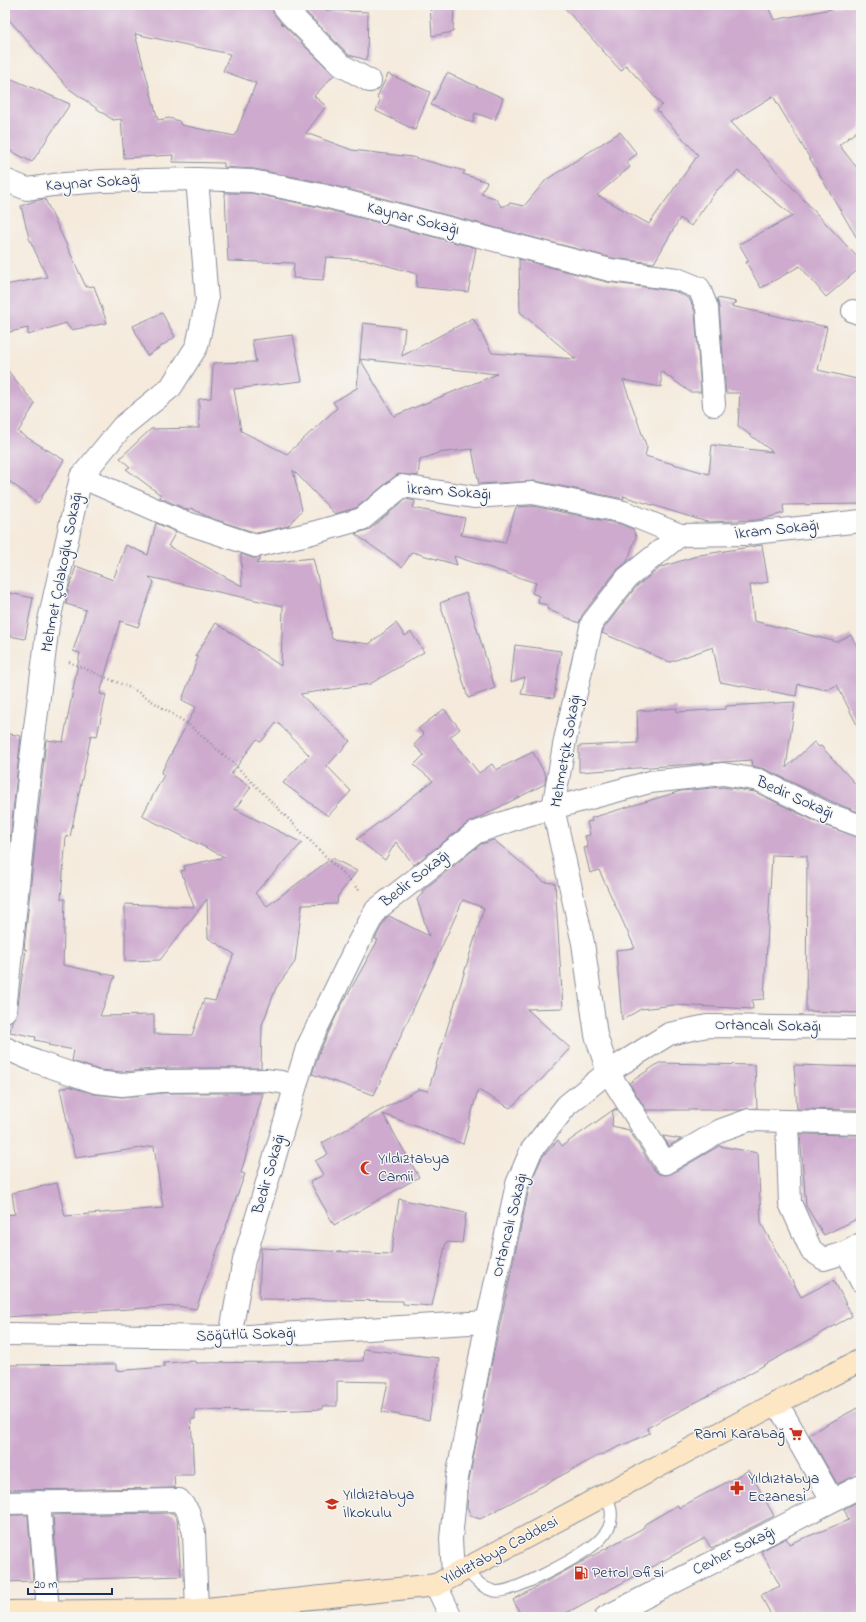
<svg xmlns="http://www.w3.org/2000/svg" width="866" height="1622" viewBox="0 0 866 1622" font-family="'Indie Flower',sans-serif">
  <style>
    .building { fill: #cdaace; fill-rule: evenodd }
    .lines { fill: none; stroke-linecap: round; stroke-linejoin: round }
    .lane-casing { stroke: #888c9d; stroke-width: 13 }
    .street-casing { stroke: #888c9d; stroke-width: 24 }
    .secondary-casing { stroke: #888c9d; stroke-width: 24 }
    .path { stroke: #888c9d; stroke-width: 2.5; stroke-dasharray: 1 3; stroke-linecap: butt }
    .lane { stroke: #fff; stroke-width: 11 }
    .street { stroke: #fff; stroke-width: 22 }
    .secondary { stroke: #fce6c4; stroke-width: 22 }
    .labels { text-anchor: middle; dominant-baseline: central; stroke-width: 3; stroke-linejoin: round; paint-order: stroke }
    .street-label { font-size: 16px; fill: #1b2f5e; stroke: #f6f6f2 }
    .poi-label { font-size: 16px; fill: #1b2f5e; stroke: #f6f6f2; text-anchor: start }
  </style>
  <rect width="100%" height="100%" fill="#f6f6f2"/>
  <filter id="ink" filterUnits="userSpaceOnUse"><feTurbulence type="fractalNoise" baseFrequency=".025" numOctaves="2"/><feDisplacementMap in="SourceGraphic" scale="8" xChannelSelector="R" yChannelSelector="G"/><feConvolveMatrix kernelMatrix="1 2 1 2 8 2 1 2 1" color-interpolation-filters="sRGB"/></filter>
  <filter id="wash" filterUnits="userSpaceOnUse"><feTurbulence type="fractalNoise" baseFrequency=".012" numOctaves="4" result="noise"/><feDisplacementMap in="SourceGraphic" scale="16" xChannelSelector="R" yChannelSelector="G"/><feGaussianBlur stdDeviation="0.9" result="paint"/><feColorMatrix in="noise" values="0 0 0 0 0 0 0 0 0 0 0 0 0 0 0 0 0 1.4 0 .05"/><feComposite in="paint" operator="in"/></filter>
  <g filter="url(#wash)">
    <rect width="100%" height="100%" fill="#f5eadc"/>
    <g id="blocks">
      <g class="building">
        <path d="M5,5H271L273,13L281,23L334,75L314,96L326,106L306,133L352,150L412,157L465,171L463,174L487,182L481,194L495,198L502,207L510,203L524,206L546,180L620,132L637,154L626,162L630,167L597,195L649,224L698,155L657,110L662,105L626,65L621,71L562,5H767L774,20L852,5H861V128L839,145L861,173V245L773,96L731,122L861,261V267L826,297L800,266L761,288L746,262L749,261L739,244L793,216L738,171L716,191L691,226L680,218L654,263L612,258L324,183L254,169L224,167V163L172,162L173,155L124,158L121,119L113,120L68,88L5,15ZM135,34L230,54L223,71L256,83L235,136L181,125L179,121L169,118L158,120Z"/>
        <path d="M299,5H326V10L368,12L367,60L349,55Z"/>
        <path d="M430,5H454L453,32L432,36Z"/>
        <path d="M447,73L503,98L495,120L475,113L473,123L431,105Z"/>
        <path d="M388,74L430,92L415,130L376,111L380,100L377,97Z"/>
        <path d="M5,76L70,104L32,162L5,148Z"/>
        <path d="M225,193H251L318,207L476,248L468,292L416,287L417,274L368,260L326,257L323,280L293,278L294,263L228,261Z"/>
        <path d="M45,199L86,287L94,286L107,323L71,330L66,323L28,335V328L5,333V285L47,277L29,238L21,206L34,201Z"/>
        <path d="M519,259L607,282L674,291L689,298L695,311L701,392H690L661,371V387L623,380L647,448L645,456L709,474L712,445L773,452L738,426L740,393H726L719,307L717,298L737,302L731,306L827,327L818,370L861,380V504L783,505L784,513L758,520L707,522L623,496L624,499L536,481L479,484L472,449L438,453L420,460L418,476L398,474L356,508L335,514L293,470L302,510L288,526L257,533L210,518L191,508L188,510L159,497L161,495L126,469L130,467L120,458L151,429L199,428V399L211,398L213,363L256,362L252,340L293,335L302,381L234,389L241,431L287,454L337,408L333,402L357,388L363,323L405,328L402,356L473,318L492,353L576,359L520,312ZM360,359L451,369L497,374L394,416Z"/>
        <path d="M162,313L175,337L147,356L133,326Z"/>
        <path d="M5,367L35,404L18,432L64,460L38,503L5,478Z"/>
        <path d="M406,499L415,501L413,508L465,518L461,535L505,543L516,507L532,506L620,524L633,529L636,537L627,562L617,570L582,615L579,623L547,609L548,605L538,603L539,596L532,593L536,583L454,556L457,565L412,552L402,567L355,534L370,529Z"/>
        <path d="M156,523L176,532L168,546L242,586L241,554L252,558H261L256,564L313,558L332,639L369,644L396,623L405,636L411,632L424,652L370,684L300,694L350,741L327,766L351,791L328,816L283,783L309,755L277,722L261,742L257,739L231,774L251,787L235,809L302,843L255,893L267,906L332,858L357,871L338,896L337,904L302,905L295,962L276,988L262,1025L261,1068H162L122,1072L99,1070L72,1061L74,1050L48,1045L49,1043L35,1040L36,1037L10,1032L12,1021L17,1012L26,949H24L46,740L63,742L80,653L73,651L86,610L66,604L68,591L76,566L113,580L126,545L148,555ZM149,577L283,606L281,666L216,623L195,656L198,657L182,700L196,707L161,773L164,775L142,816L225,857L184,866L185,870L181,871L194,907L125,904V961L160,960L207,899L208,938L234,954L215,1001L204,999L192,1035L154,1034V1015L100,1016L115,976L63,965L65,899H61L66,836L70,837L91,735L97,736L106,695L100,694L120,621L138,627L154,582Z"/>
        <path d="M762,545L768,582L750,585L754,621L837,642L851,635L861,654V733L837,685L827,690L798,684L796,696L720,682L713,647L670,662L602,633L604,628L636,587L661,567L700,555Z"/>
        <path d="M5,592L33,598L25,639L5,635Z"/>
        <path d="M466,593L495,688L468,698L440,603Z"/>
        <path d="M515,645L561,651L554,698L521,694L525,677L511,682Z"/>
        <path d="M795,702L786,768L814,742L819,747L821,746L861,790V813L833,802L765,769L753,766L752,760L579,772V746L638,743L637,711L677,708V712L726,709V706Z"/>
        <path d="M444,709L460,729L450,737L479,773L492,764L496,770L533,752L546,776L545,784L468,823L414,865L396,842L385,860L357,839L433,781L414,765L424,755L414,745L424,734L418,729Z"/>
        <path d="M5,733L21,736L5,888Z"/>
        <path d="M723,787L755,792L823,825L861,838V1013L806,1011L807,856L772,855L764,999L752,1000L753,1009L674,1005L641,1009L622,1020L616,950L635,948L599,870L590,873L584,848L588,847L585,836L590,835L587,822L592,821L591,818L681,791Z"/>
        <path d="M494,840L544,882L555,883L563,1008L527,1009L570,1048L543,1078L510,1108L478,1090L463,1144L383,1114L419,1177L334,1225L310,1182L323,1175L315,1161L328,1154L322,1143L419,1089L428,1091L484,908L463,900L374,1095L312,1074L319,1053L339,1010L378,940L375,939L386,918L389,916L429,936L417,899L423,893L422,891L481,844Z"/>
        <path d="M659,1063L755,1065L757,1108L739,1110H646L629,1083Z"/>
        <path d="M794,1065L860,1067L859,1110L797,1109Z"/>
        <path d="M68,1086L94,1094L121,1097L163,1093H263L241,1173L245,1174L196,1309L177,1306L5,1317V1215L15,1214L12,1193L57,1183L65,1216L163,1208L154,1146L75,1158L60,1088H67Z"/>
        <path d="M616,1108L617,1110H613L612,1126L629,1130L654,1170L659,1174L666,1175L671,1174L719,1146L758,1153L761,1223L801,1297L834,1280L852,1316L734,1382L647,1428L650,1433L596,1457L480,1519L471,1516L467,1507L469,1480L491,1366L530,1184L542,1157L558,1140L562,1146Z"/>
        <path d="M800,1134L860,1135L861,1217L824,1235L806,1206Z"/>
        <path d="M663,1136L681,1139L669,1146Z"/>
        <path d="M399,1199L466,1213L462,1243L446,1242L432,1306L403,1304V1301L259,1299L261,1248L391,1254Z"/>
        <path d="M364,1349L439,1358L429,1420L382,1412L388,1382L337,1381V1406H322V1409L273,1411L195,1410V1419H191L194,1475H174L175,1488L5,1490V1365L116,1364V1371L164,1367V1363L195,1361V1363L363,1361Z"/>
        <path d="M861,1406V1474L837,1484L809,1434Z"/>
        <path d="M749,1470L774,1516L711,1548L705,1538L559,1617H522L513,1600L643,1528L645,1524L678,1505L679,1508Z"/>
        <path d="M861,1500V1617H772L761,1595L780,1586L761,1551L786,1538L789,1544L849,1520L844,1509Z"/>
        <path d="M173,1513L177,1519L181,1576L58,1580L53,1515Z"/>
        <path d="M5,1515H28L33,1581L5,1582Z"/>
      </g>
    </g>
  </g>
  <g filter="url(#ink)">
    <use href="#blocks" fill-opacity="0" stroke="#888c9d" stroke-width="1"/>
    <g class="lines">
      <g class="lane-casing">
        <path id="lane" d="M466,1569C474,1579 482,1588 494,1591C511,1595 576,1558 591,1547C597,1543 605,1535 608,1529C614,1517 611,1506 606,1494"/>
      </g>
      <g class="street-casing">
        <g id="street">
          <path d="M283,5L290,14L341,65L370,81"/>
          <path d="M5,180L27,189L53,185L102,181L197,179L252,181L321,195L610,270L677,279L699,288L707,308L714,405"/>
          <path d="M853,311L861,314"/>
          <path d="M81,477L184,522L256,546L312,533L362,519L402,486L474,497L533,493L624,512L680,535L745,534L861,521"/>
          <path d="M680,535L627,578L592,623L565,740L553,808L583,943L596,1035L608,1072L665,1163L721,1130L749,1120L787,1121L790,1203L811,1250L824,1259L847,1252"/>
          <path d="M5,1011L30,767L48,625L81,477L122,427L171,387L197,346L207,300L197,179"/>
          <path d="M5,1048L37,1062L96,1082L122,1085L162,1081L265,1080L281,1082L295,1087"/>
          <path d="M787,1121L861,1123"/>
          <path d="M861,1244L847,1252L861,1281"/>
          <path d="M5,1334L230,1337L487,1322"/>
          <path d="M230,1337L244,1260L307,1048L355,949L376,910L475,833L520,817L650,782L723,774L759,780L828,814L861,826"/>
          <path d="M777,1403L832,1500"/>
          <path d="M39,1502L48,1611"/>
          <path d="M5,1503L179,1500L188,1511L194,1533L197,1610"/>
          <path d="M453,1575L451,1539L457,1478L487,1322L517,1184L531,1151L567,1105L608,1072L669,1034L707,1026L861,1028"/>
          <path d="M436,1585L451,1617"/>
          <path d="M606,1617L861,1486"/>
        </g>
      </g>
      <g class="secondary-casing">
        <path id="secondary" d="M5,1612L197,1610L436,1585L777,1403L861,1360"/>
      </g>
      <path class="path" d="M69,662L133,689L188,724L231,761L360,891"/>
      <use href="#lane" class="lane"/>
      <use href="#street" class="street"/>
      <use href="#secondary" class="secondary"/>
    </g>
  </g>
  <defs>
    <g id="mosque-bare" transform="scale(1.08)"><path d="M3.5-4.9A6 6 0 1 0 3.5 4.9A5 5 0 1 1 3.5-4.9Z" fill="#c8321e" stroke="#f6f6f2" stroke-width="2.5" paint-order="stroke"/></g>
    <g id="supermarket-bare" transform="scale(1.08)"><path d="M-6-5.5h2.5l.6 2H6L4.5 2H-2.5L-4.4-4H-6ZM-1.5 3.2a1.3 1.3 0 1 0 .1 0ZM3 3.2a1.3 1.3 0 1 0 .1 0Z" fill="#c8321e" stroke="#f6f6f2" stroke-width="2.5" paint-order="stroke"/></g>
    <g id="pharmacy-bare" transform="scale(1.08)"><path d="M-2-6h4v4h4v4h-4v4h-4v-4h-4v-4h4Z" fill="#c8321e" stroke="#f6f6f2" stroke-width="2.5" paint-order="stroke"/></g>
    <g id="school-bare" transform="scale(1.08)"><path d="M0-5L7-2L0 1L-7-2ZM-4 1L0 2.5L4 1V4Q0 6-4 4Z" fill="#c8321e" stroke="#f6f6f2" stroke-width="2.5" paint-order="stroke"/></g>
    <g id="fuel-bare" transform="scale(1.08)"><path d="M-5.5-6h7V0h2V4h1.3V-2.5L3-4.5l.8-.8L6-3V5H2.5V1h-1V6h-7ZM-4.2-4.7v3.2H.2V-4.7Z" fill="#c8321e" stroke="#f6f6f2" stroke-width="2.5" paint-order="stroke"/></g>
  </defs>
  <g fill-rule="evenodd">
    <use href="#mosque-bare" x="367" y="1168"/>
    <use href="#supermarket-bare" x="796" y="1434"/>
    <use href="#pharmacy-bare" x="737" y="1488"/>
    <use href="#school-bare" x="332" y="1504"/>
    <use href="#fuel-bare" x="581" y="1573"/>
  </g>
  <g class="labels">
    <g class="street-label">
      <text transform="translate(93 183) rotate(-4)">Kaynar Sokağı</text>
      <text transform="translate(413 219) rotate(14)">Kaynar Sokağı</text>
      <text transform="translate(449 492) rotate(4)">İkram Sokağı</text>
      <text transform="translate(777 530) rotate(-6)">İkram Sokağı</text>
      <text transform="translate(62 572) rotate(-79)">Mehmet Çolakoğlu Sokağı</text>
      <text transform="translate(566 751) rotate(-80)">Mehmetçik Sokağı</text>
      <text transform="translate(795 798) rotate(24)">Bedir Sokağı</text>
      <text transform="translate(415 879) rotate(-38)">Bedir Sokağı</text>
      <text transform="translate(768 1026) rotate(1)">Ortancalı Sokağı</text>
      <text transform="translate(269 1174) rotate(-74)">Bedir Sokağı</text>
      <text transform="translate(510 1225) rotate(-76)">Ortancalı Sokağı</text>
      <text transform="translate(246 1335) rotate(-2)">Söğütlü Sokağı</text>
      <text transform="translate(500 1551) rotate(-28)">Yıldıztabya Caddesi</text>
      <text transform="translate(734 1551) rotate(-27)">Cevher Sokağı</text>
    </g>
    <g class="poi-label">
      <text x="378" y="1159">Yıldıztabya<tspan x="378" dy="18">Camii</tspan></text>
      <text x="785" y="1434" text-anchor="end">Rami Karabağ</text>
      <text x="748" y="1479">Yıldıztabya<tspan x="748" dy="18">Eczanesi</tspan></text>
      <text x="343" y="1495">Yıldıztabya<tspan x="343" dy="18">İlkokulu</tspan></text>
      <text x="592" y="1573">Petrol Ofisi</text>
    </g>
  </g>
  <rect width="866" height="1622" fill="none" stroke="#f6f6f2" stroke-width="20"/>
  <path d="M28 1588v6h84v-6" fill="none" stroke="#1b2f5e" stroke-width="2"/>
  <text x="34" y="1588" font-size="12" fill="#1b2f5e" stroke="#f6f6f2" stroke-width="3" paint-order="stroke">20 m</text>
</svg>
